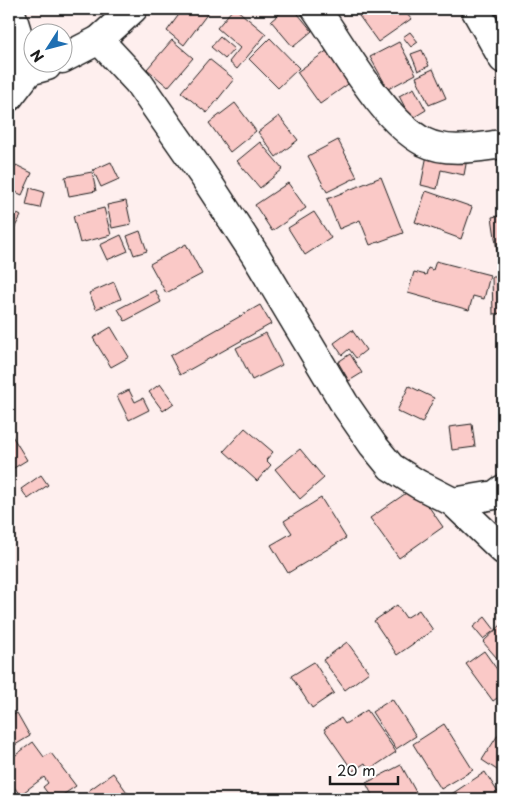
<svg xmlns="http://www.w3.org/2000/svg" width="512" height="808" viewBox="0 0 512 808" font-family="'Playpen Sans',sans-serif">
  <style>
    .building { fill: #fac9c7; stroke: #1c1c1c }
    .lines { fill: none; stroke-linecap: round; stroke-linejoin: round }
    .minor-casing { stroke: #1c1c1c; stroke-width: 31 }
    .minor { stroke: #fff; stroke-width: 28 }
  </style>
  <rect width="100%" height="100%" fill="#feefee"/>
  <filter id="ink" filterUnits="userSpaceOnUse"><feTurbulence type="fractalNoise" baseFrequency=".02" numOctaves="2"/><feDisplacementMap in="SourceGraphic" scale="10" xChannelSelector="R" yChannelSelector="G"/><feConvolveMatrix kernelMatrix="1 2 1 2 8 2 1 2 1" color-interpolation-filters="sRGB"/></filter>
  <g filter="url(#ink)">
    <g class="building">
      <path d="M183,9H211L184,45L167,31Z"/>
      <path d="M233,9H236L266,34L237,69L229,62L240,48L217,28Z"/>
      <path d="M285,9H294L312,31L293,47L271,21Z"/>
      <path d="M354,9H403L411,19L378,42Z"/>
      <path d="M491,9H503V16L501,19Z"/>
      <path d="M410,32L418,42L411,47L403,37Z"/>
      <path d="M220,37L234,49L225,59L211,47Z"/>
      <path d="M270,38L299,68L278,88L249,59Z"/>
      <path d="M172,40L193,58L168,87L147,69Z"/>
      <path d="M399,42L416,74L388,89L370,57Z"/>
      <path d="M328,50L351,82L320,104L297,72Z"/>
      <path d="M422,50L429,66L418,71L411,54Z"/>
      <path d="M209,59L234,79L207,113L181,92Z"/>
      <path d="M433,69L446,98L429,105L416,77Z"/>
      <path d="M414,88L426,110L411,119L399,96Z"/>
      <path d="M235,103L256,131L230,152L209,123Z"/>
      <path d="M279,116L298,140L276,157L258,132Z"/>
      <path d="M338,140L357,177L327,192L308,156Z"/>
      <path d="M260,142L283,169L260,188L237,161Z"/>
      <path d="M428,150L467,159L464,175L441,170L437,189L421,185Z"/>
      <path d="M111,162L119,179L101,187L93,170Z"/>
      <path d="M16,165L32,173L22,195L9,189V181Z"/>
      <path d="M92,172L96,191L69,196L65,177Z"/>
      <path d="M381,177L403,233L370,245L360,220L339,229L327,199Z"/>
      <path d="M288,183L306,208L272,231L255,205Z"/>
      <path d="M30,188L44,192L40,208L26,205Z"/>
      <path d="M426,191L472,207L461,239L415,222Z"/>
      <path d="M126,201L131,224L112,228L107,205Z"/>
      <path d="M104,208L111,235L80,243L73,216Z"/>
      <path d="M9,209L21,216L12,232L9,230Z"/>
      <path d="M314,212L331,238L305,255L288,228Z"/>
      <path d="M503,215V264H499L492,217Z"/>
      <path d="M140,231L147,251L134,255L127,236Z"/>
      <path d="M121,235L128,251L107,260L100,245Z"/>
      <path d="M186,244L202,274L166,293L150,264Z"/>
      <path d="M436,261L490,275L484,299L473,296L469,310L408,293L414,272L426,275L428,268L433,270Z"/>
      <path d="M492,277H503V313L493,314Z"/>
      <path d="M114,282L121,299L96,309L89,293Z"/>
      <path d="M155,290L161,302L125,321L118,309Z"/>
      <path d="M260,305L271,324L180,375L170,356Z"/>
      <path d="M111,327L129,357L111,367L93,338Z"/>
      <path d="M352,330L366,350L356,358L349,349L342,355L334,343Z"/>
      <path d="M266,333L282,365L252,380L236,348Z"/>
      <path d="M350,354L362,373L349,381L338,362Z"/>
      <path d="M160,384L174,403L163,411L149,392Z"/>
      <path d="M409,386L434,398L422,423L397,411Z"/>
      <path d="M129,390L135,402L143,398L149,410L129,420L117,396Z"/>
      <path d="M472,424L475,447L452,450L449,427Z"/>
      <path d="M245,428L273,452L266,460L271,465L257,481L224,451Z"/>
      <path d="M9,431L27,460L9,471Z"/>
      <path d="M300,449L324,478L300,499L275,469Z"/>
      <path d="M41,475L48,485L28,499L21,489Z"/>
      <path d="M415,487L443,527L399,558L370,518Z"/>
      <path d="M321,498L346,538L288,573L271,545L292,533L284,521Z"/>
      <path d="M397,605L406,618L419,610L433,630L397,655L374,621Z"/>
      <path d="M485,617L495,630L483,639L473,627Z"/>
      <path d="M503,623V665L483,642Z"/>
      <path d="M347,642L369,672L345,690L323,660Z"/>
      <path d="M484,651L503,678V694L493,701L466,664Z"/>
      <path d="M314,662L334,693L312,708L291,676Z"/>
      <path d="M392,699L416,736L396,749L372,712Z"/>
      <path d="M367,710L396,752L369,770L365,763L353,771L324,729L341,718L345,724Z"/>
      <path d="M17,713L30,736L15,745L9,734V718Z"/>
      <path d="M444,724L473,770L441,789L413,744Z"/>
      <path d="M503,727V774L482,760Z"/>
      <path d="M33,742L44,757L51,753L76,786L57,799H52L43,787L48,783L44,777L20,795L9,780V760Z"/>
      <path d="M401,765L417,794L407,799H374L366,783Z"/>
      <path d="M485,772L501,797L498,799H449L447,797Z"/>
      <path d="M113,773L132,799H94L88,791Z"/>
    </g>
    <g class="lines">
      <g class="minor-casing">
        <g id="minor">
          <path d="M10,9L29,71"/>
          <path d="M316,9C344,48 382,120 424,142C448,154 478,147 503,144"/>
          <path d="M475,9L503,59"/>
          <path d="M99,40L133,9"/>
          <path d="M62,59L99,40L138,82L205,178L256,256L344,403L373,445L391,467L418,484L453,502L503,550"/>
          <path d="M9,97L29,71L47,66"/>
          <path d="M453,502L495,495L503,489"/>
        </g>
      </g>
      <use href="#minor" class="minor"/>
    </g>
  </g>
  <rect width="512" height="808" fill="none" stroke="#fff" stroke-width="30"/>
  <rect x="15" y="15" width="482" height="778" fill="none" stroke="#1c1c1c" stroke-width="2" filter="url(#ink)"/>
  <g transform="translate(48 48) rotate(234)"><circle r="24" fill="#ffffff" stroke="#a4a4a4"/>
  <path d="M0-4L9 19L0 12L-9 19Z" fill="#1f6fb2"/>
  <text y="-8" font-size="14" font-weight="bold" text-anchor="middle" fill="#1c1c1c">N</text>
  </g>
  <path d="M330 776v8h68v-8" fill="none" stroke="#1c1c1c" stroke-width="2.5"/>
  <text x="337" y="776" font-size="15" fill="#1c1c1c" stroke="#ffffff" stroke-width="4" paint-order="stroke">20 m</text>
</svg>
